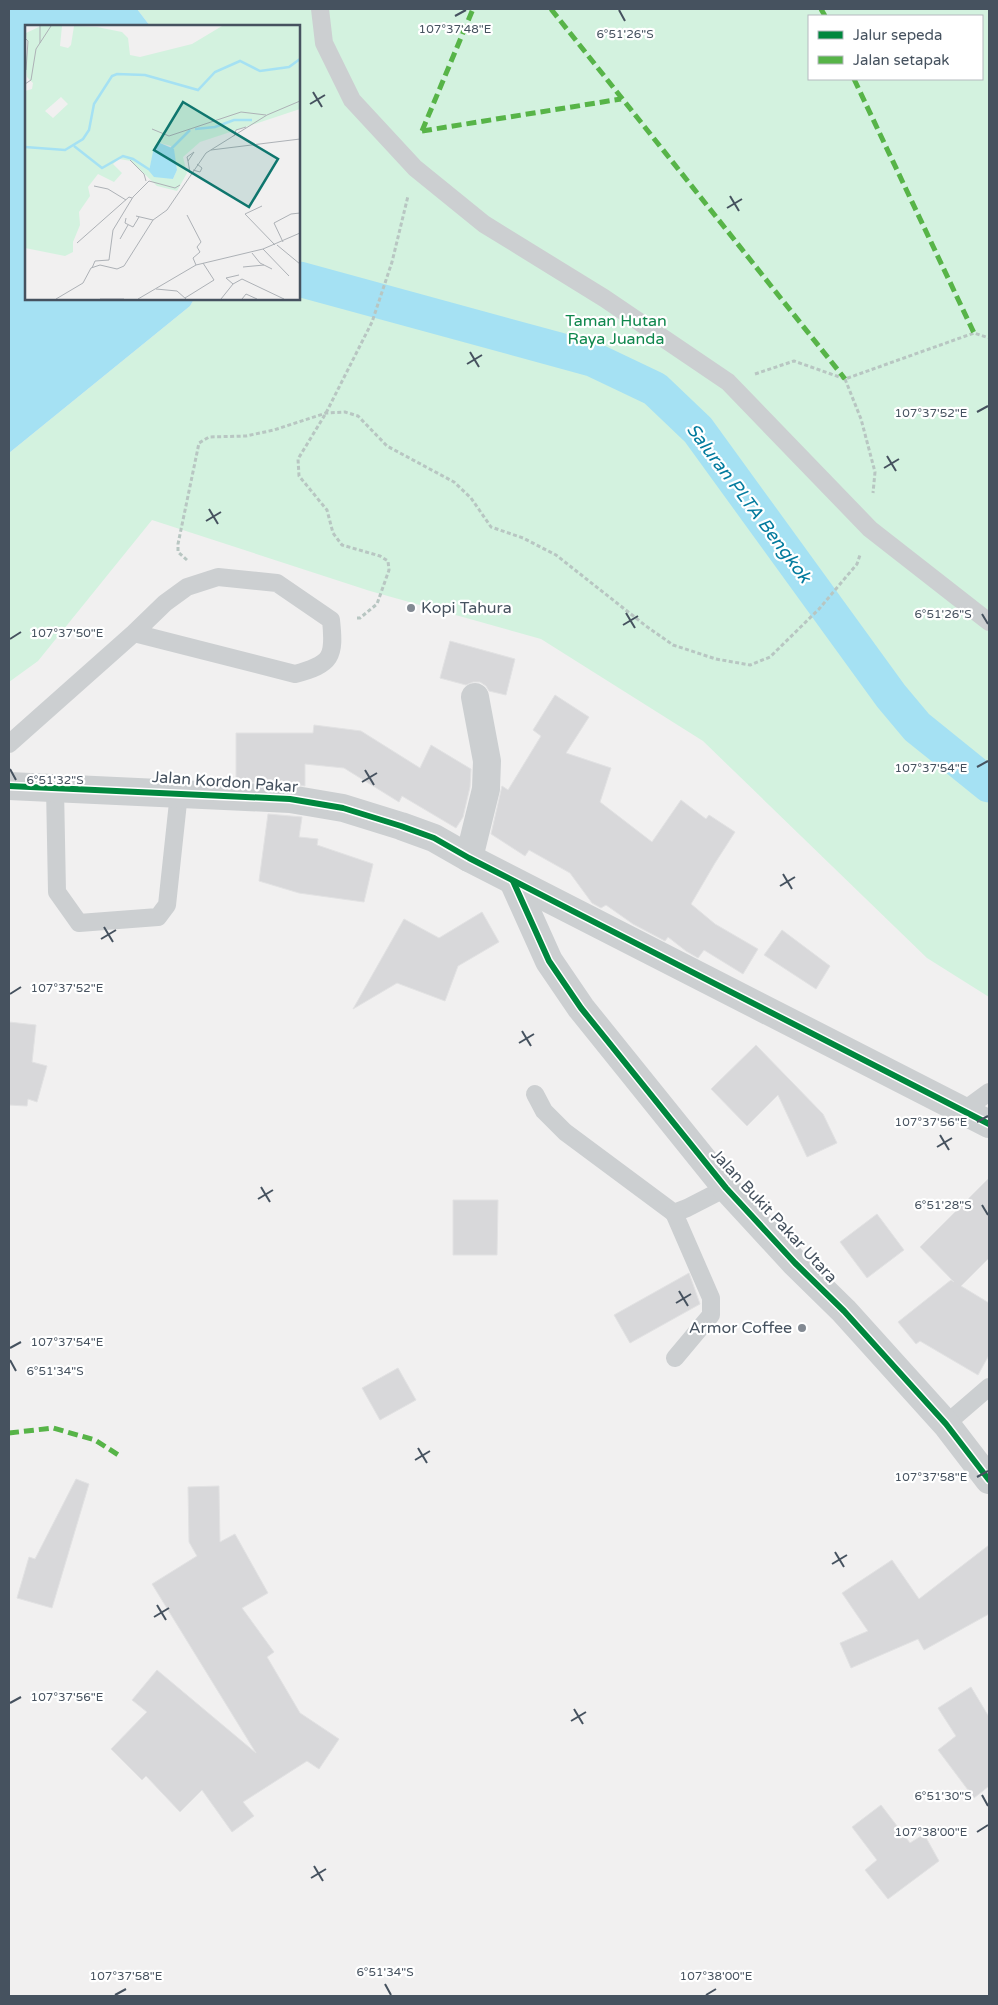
<svg xmlns="http://www.w3.org/2000/svg" width="998" height="2005" viewBox="0 0 998 2005" font-family="'Varela Round',sans-serif">
  <style>
    .green { fill: #d3f2df; fill-rule: evenodd }
    .water { fill: #a5e1f3 }
    .lines { fill: none; stroke-linecap: round; stroke-linejoin: round }
    .canal { stroke: #a5e1f3; stroke-width: 35 }
    .building { fill: #d8d8da; stroke: #e2e2e3 }
    .path { stroke: #b8c6c2; stroke-width: 3; stroke-dasharray: 4 2.5; stroke-linecap: butt }
    .service { stroke: #cccfd1; stroke-width: 18 }
    .minor { stroke: #cccfd1; stroke-width: 28 }
    .quiet { stroke: #57b448; stroke-width: 5; stroke-dasharray: 10 5; stroke-linecap: butt }
    .cycleway-casing { stroke: #fff; stroke-width: 9 }
    .cycleway { stroke: #00873e; stroke-width: 6 }
    .ticks { fill: none; stroke: #46525f; stroke-width: 2 }
    .poi-dot { fill: #828992; stroke: #fff; stroke-width: 2 }
    .labels { text-anchor: middle; dominant-baseline: central; stroke-width: 4.5; stroke-linejoin: round; paint-order: stroke }
    .park-label { font-size: 16px; fill: #0f874d; stroke: #fff }
    .poi-label { font-size: 16px; fill: #46525f; stroke: #fff; text-anchor: start }
    .street-label { font-size: 16px; fill: #46525f; stroke: #fff }
    .water-label { font-size: 18px; font-style: italic; fill: #037b9e; stroke: #fff }
    .inset-river { fill: none; stroke: #a5e1f3; stroke-width: 2.5 }
    .inset-road { fill: none; stroke: #adb1b6; stroke-width: 1 }
    .view { fill: #0f766e; fill-opacity: 0.15; stroke: #0f766e; stroke-width: 2.5 }
    .inset-edge { fill: none; stroke: #46525f; stroke-width: 2.5 }
    .ticks-label { font-size: 12px; text-anchor: middle; fill: #46525f; stroke: #fff; stroke-width: 4.5; stroke-linejoin: round; paint-order: stroke }
  </style>
  <rect width="100%" height="100%" fill="#f1f0f0"/>
  <path class="green" d="M137,9H989V997L927,958L703,741L541,639L370,591L152,520L38,661L9,682V453L190,306L194,299H299V26H150ZM809,16H982V79H809Z"/>
  <path class="water" d="M9,9H137L150,26H26V299H194L190,306L9,453Z"/>
  <g class="lines">
    <path class="canal" d="M299,279L592,359L655,389L698,430L891,696L917,727L989,785"/>
  </g>
  <g class="building">
    <path d="M450,641L515,659L506,695L489,691L486,686L480,682H473L466,685L440,678Z"/>
    <path d="M555,695L589,717L566,753L611,768L600,802L652,842L681,800L706,819L709,815L735,832L715,863L691,904L715,924L758,949L743,974L704,950L698,958L686,951L668,937L665,941L633,924L606,905L601,908L592,903L570,873L529,850L525,856L491,834L502,786L508,790L541,736L533,730Z"/>
    <path d="M314,725L361,731L420,768L431,745L471,769L470,787L463,817L456,828L402,796L399,802L344,768L305,764V786L236,781V733H313Z"/>
    <path d="M268,814L302,817L299,837L318,839L317,845L373,864L364,902L299,893L259,881Z"/>
    <path d="M482,912L499,942L458,966L445,1001L397,983L353,1009L404,919L439,938Z"/>
    <path d="M782,930L830,966L816,989L764,955Z"/>
    <path d="M9,1022L36,1025L32,1062L47,1066L37,1102L28,1099L27,1106L9,1105Z"/>
    <path d="M756,1045L823,1114L837,1143L807,1157L778,1095L747,1126L711,1089Z"/>
    <path d="M989,1178V1258L961,1286L989,1303V1355L978,1375L920,1341L916,1344L898,1322L951,1280L954,1282L920,1247Z"/>
    <path d="M453,1200H498L497,1255H453Z"/>
    <path d="M877,1214L904,1250L867,1278L840,1242Z"/>
    <path d="M689,1273L700,1304L630,1343L614,1315Z"/>
    <path d="M398,1368L416,1400L380,1420L362,1388Z"/>
    <path d="M76,1479L89,1484L52,1608L17,1598L29,1557L35,1559Z"/>
    <path d="M219,1486L220,1542L235,1534L268,1593L242,1608L274,1652L267,1657L300,1713L339,1739L319,1769L307,1761L243,1802L254,1816L232,1832L202,1790L180,1812L146,1776L142,1780L111,1749L147,1712L132,1700L157,1670L256,1753L152,1584L197,1556L189,1542L188,1487Z"/>
    <path d="M989,1545V1614L924,1650L918,1639L851,1668L840,1643L868,1631L842,1593L892,1560L919,1599Z"/>
    <path d="M971,1687L989,1717V1786L974,1798L938,1750L956,1736L938,1708Z"/>
    <path d="M881,1805L910,1843L924,1834L939,1861L888,1899L865,1870L877,1860L852,1827Z"/>
  </g>
  <g class="lines">
    <g class="path">
      <path d="M755,374L794,361L845,379L974,333L989,338"/>
      <path d="M845,379L861,419L875,472L873,493"/>
      <path d="M187,560L178,552V544L199,443L209,437L246,436L274,430L326,413L345,412L358,416L387,446L454,482L471,498L491,527L523,538L556,555L646,626L673,645L716,659L750,665L770,657L819,609L857,564L860,555"/>
      <path d="M357,618H360L377,604L389,570L388,561L380,556L342,545L333,533L327,510L299,476L298,459L326,413L372,322L392,262L408,196"/>
    </g>
    <g class="service">
      <path d="M320,9L324,43L352,100L415,168L484,224L604,298L728,382L870,529L989,622"/>
      <path d="M9,744L134,633L165,603L187,587L218,577L277,583L331,620C335,657 332,664 295,674L134,633"/>
      <path d="M55,788L57,892L79,923L158,917L167,905L179,793"/>
      <path d="M535,1094L544,1111L565,1132L674,1213L687,1208L726,1188"/>
      <path d="M963,1111L989,1092"/>
      <path d="M674,1213L711,1298V1315L675,1358"/>
      <path d="M946,1424L989,1387"/>
    </g>
    <g class="minor">
      <path d="M9,786L290,799L343,808L401,826L434,838L469,858L989,1124"/>
      <path d="M469,858L486,789L487,761L475,697"/>
      <path d="M513,881L549,961L581,1008L726,1188L795,1263L844,1311L946,1424L989,1480"/>
    </g>
    <g class="quiet">
      <path d="M551,9L845,379"/>
      <path d="M821,9L825,16"/>
      <path d="M854,79L974,333"/>
      <path d="M422,131L621,99"/>
      <path d="M422,131L473,9"/>
      <path d="M9,1433L53,1428L95,1440L120,1456"/>
    </g>
    <g class="cycleway-casing">
      <g id="cycleway">
        <path d="M9,786L290,799L343,808L401,826L434,838L469,858L989,1124"/>
        <path d="M513,881L549,961L581,1008L726,1188L795,1263L844,1311L946,1424L989,1480"/>
      </g>
    </g>
    <use href="#cycleway" class="cycleway"/>
  </g>
  <path class="ticks" d="M619,10L625,21M455,16L466,10M313,92L322,107M310,104L325,95M730,196L739,211M727,208L742,199M470,352L479,367M467,364L482,355M977,412L988,406M887,456L896,471M884,468L899,459M209,509L218,524M206,521L221,512M626,613L635,628M982,614L988,624M623,625L638,616M10,639L21,632M977,767L988,761M10,769L16,780M365,770L374,785M362,782L377,773M783,874L792,889M780,886L795,877M104,927L113,942M101,939L116,930M10,994L21,987M522,1031L531,1046M519,1043L534,1034M977,1122L988,1116M940,1135L949,1150M937,1147L952,1138M261,1187L270,1202M258,1199L273,1190M982,1205L988,1215M679,1291L688,1306M676,1303L691,1294M10,1348L21,1342M10,1360L16,1371M418,1448L427,1463M415,1460L430,1451M977,1477L988,1471M835,1552L844,1567M832,1564L847,1555M157,1605L166,1620M154,1617L169,1608M10,1703L21,1697M574,1709L583,1724M571,1721L586,1712M982,1795L988,1806M977,1832L988,1825M314,1866L323,1881M311,1878L326,1869M385,1984L391,1995M115,1995L126,1989M706,1995L716,1989"/>
  <g class="poi-dot">
    <circle cx="411" cy="608" r="5"/>
    <circle cx="802" cy="1328" r="5"/>
  </g>
  <g class="labels">
    <g class="park-label">
      <text x="616" y="321">Taman Hutan<tspan x="616" dy="18">Raya Juanda</tspan></text>
    </g>
    <g class="poi-label">
      <text x="421" y="608">Kopi Tahura</text>
      <text x="792" y="1328" text-anchor="end">Armor Coffee</text>
    </g>
    <g class="street-label">
      <text transform="translate(225 782) rotate(4)">Jalan Kordon Pakar</text>
      <text transform="translate(774 1216) rotate(47)">Jalan Bukit Pakar Utara</text>
    </g>
    <g class="water-label">
      <text transform="translate(749 503) rotate(53)">Saluran PLTA Bengkok</text>
    </g>
  </g>
  <g transform="translate(25 25)">
    <rect width="275" height="275" fill="#f1f0f0"/>
    <path d="M37,1L35,21L43,23L46,20L49,1L72,2L97,7L103,13L105,30L115,32L167,19L197,1H275V84L175,117L158,132L162,148L152,166L132,161L106,136L94,134L88,139L97,148L89,157L73,149L63,162L65,171L54,187L55,200L48,217V227L40,231L0,223V66L7,64L8,58L2,52L0,38L3,23L1,8L16,1ZM36,72L43,79L28,93L20,86ZM135,118L146,121L152,145L148,154L124,146L130,122Z" fill="#d3f2df" fill-rule="evenodd"/>
    <path d="M135,118L149,124L152,145L148,154L129,152L124,146L129,122Z" fill="#a5e1f3"/>
    <path class="inset-river" d="M170,104L190,102L209,95H227M49,121L77,143L98,131L108,134L125,145M0,122L40,125L58,114L64,105L69,79L87,51L92,49L120,50L173,65L190,47L215,36L235,46L264,42L275,34M146,124L165,105"/>
    <path class="inset-road" d="M15,1V18M0,13L3,16L1,45M0,59L6,55L11,24L26,1M127,104L144,111L216,87L241,90M209,111L211,105L221,102M186,125L275,114M105,135L119,149L121,156M163,136L169,127L162,132L163,136L165,148M168,145L175,147L177,143L172,139M69,161L83,164L101,175M237,181L220,189L250,220M162,190L176,217L172,222L175,227L168,233L171,240M111,191L128,195M101,193L100,198L108,202L114,192M95,214L103,200M258,217L249,198L266,189L275,188M52,218L104,172L107,173M252,220L275,239M238,224L264,251M227,228L235,238L247,244M218,242L239,240M67,243L70,236L84,235L88,205L108,172L124,156L150,163L155,160M208,259L201,253L214,250M131,264L152,266L161,274M160,273L189,255L178,238M31,274L58,258L66,243L75,240L92,244L99,241L128,195L142,185L181,128L242,90L275,76M75,274H99M113,274L171,240L238,224L275,208M196,274L208,259L217,254L259,274M217,274L221,269L232,274"/>
    <path class="view" d="M158,77L253,134L224,182L129,125Z"/>
    <rect width="275" height="275" class="inset-edge"/>
  </g>
  <g class="ticks-label">
    <text x="455" y="33">107°37'48"E</text>
    <text x="625" y="38">6°51'26"S</text>
    <text x="931" y="417">107°37'52"E</text>
    <text x="943" y="618">6°51'26"S</text>
    <text x="67" y="637">107°37'50"E</text>
    <text x="931" y="772">107°37'54"E</text>
    <text x="55" y="784">6°51'32"S</text>
    <text x="67" y="992">107°37'52"E</text>
    <text x="931" y="1126">107°37'56"E</text>
    <text x="943" y="1209">6°51'28"S</text>
    <text x="67" y="1346">107°37'54"E</text>
    <text x="55" y="1375">6°51'34"S</text>
    <text x="931" y="1481">107°37'58"E</text>
    <text x="67" y="1701">107°37'56"E</text>
    <text x="943" y="1800">6°51'30"S</text>
    <text x="931" y="1836">107°38'00"E</text>
    <text x="385" y="1976">6°51'34"S</text>
    <text x="126" y="1980">107°37'58"E</text>
    <text x="716" y="1980">107°38'00"E</text>
  </g>
  <rect width="998" height="2005" fill="none" stroke="#46525f" stroke-width="20"/>
  <rect x="808" y="15" width="175" height="65" fill="#ffffff" stroke="#b5babf"/>
  <rect x="818" y="31" width="25" height="8" fill="#00873e" stroke="#b5babf"/>
  <text x="853" y="40" font-size="15" fill="#46525f">Jalur sepeda</text>
  <rect x="818" y="56" width="25" height="8" fill="#57b448" stroke="#b5babf"/>
  <text x="853" y="65" font-size="15" fill="#46525f">Jalan setapak</text>
</svg>
